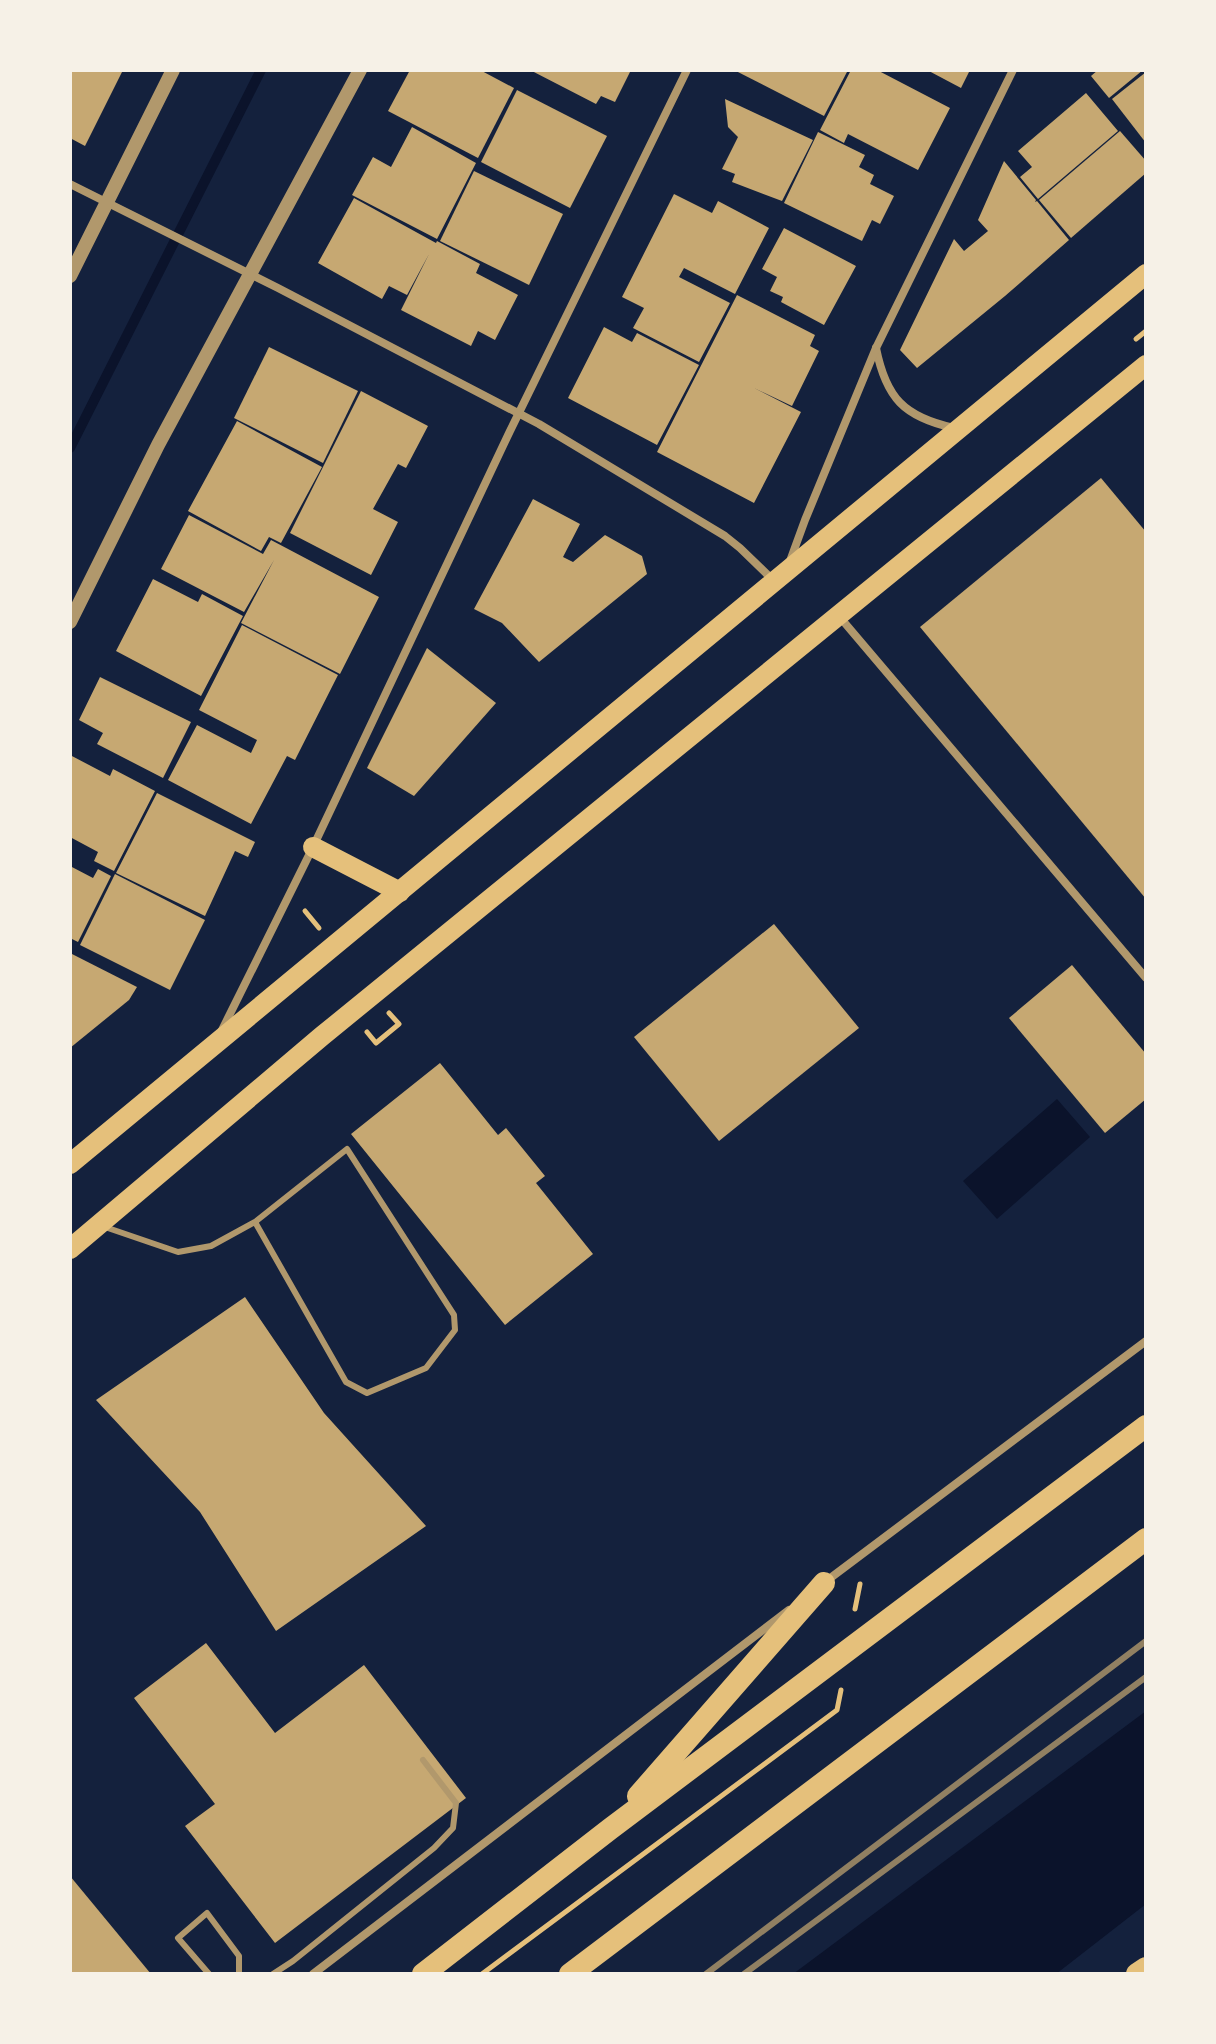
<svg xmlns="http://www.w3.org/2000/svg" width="1216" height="2044" viewBox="0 0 1216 2044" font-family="'Libre Baskerville',serif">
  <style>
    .water { fill: #0b132b }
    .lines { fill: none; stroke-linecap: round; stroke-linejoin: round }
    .stream { stroke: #0b132b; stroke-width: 10 }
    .building { fill: #c6a872 }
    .path { stroke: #e5c07b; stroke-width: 5 }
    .service { stroke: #b1986c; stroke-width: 6 }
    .minor { stroke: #b1986c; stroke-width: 8 }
    .tertiary { stroke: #b1986c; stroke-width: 14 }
    .primary { stroke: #e5c07b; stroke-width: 20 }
    .trunk { stroke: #e5c07b; stroke-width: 22 }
    .rail { stroke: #918062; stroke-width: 6 }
  </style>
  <rect width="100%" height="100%" fill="#14213d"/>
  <g class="water">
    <path d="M1057,1099L1090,1137L997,1219L963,1181Z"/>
    <path d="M1146,1711V1904L1056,1974H793Z"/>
  </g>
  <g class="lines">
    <path class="stream" d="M70,448L261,70"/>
  </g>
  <g class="building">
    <path d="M70,70H123L85,146L70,138Z"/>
    <path d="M410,70H480L514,88L478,158L388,111Z"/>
    <path d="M530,70H631L615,102L601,96L596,104Z"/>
    <path d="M734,70H848L824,116Z"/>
    <path d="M851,70H877L950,108L918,170L848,134L844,143L820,130Z"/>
    <path d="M927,70H970L961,88Z"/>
    <path d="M1098,70H1143L1109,98L1091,76Z"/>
    <path d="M1146,72V143L1112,99Z"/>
    <path d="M517,90L607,136L570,208L481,162Z"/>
    <path d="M1086,93L1118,131L1038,199L1020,177L1032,167L1018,151Z"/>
    <path d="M725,99L813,140L782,201L732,182L735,174L722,169L738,137L728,127Z"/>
    <path d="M412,127L476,163L437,239L352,195L373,157L391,167Z"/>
    <path d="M1120,131L1146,161V173L1071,238L1039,200Z"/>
    <path d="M818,132L865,155L859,167L874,175L870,184L894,196L880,224L872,220L862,241L784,203Z"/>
    <path d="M1004,161L1036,200L1035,202L1037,201L1069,240L1005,296L917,368L900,350L954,239L964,251L988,231L978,220Z"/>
    <path d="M474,171L563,214L529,285L440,241Z"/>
    <path d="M674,194L712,213L718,201L769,228L735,294L684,268L679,277L730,303L699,362L633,328L644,308L622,297Z"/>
    <path d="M354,198L436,243L437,241L480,264L476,273L518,295L495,340L478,331L471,346L401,310L429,254L407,295L389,286L382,299L318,263Z"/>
    <path d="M784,228L856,266L824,325L781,302L783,297L770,291L777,277L762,269Z"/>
    <path d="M737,295L815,335L810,346L819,351L792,406L754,388L801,412L754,503L657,452Z"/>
    <path d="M604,327L632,342L637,333L699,365L657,445L568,398Z"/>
    <path d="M269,347L358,391L323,463L234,418Z"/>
    <path d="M361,391L428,426L406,468L398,464L373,509L398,522L371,575L290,533Z"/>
    <path d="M237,421L322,467L281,543L269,537L261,551L188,511Z"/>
    <path d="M1101,478L1146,532V899L920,627Z"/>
    <path d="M533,499L580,524L563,557L573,562L605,535L642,556L647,574L539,662L502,623L474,609Z"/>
    <path d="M189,515L263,554L271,540L379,597L340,674L241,623L274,560L244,612L161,569Z"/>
    <path d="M153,579L198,602L202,594L243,616L201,696L116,651Z"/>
    <path d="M242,625L338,675L295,760L287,756L251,824L168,780L197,725L251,753L257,740L199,710Z"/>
    <path d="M427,648L496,703L414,796L367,768Z"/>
    <path d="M100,677L191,722L163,778L97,744L103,733L79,720Z"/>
    <path d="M70,755L110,776L113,769L155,791L114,871L94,861L98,852L70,837Z"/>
    <path d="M157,793L255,842L248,857L235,851L205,916L116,873Z"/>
    <path d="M70,866L93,878L98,869L111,876L78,942L70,938Z"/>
    <path d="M115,874L205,920L170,990L80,945Z"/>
    <path d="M774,924L859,1028L719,1141L634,1037Z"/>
    <path d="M70,953L137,987L129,1000L70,1048Z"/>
    <path d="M1072,965L1146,1054V1099L1105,1133L1009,1018Z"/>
    <path d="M440,1063L498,1135L506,1128L545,1176L536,1183L593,1254L505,1325L351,1134Z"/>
    <path d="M245,1297L324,1413L426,1526L276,1631L200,1512L96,1400Z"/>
    <path d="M206,1643L275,1733L364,1665L466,1798L275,1943L185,1826L215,1804L134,1698Z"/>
    <path d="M70,1876L151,1974H70Z"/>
  </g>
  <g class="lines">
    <g class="path">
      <path d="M1136,339L1146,331"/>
      <path d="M305,911L319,928"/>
      <path d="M367,1032L376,1043L399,1024L389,1013"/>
      <path d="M855,1609L860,1584"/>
      <path d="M482,1974L837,1710L841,1690"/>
    </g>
    <g class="service">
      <path d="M102,1226L178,1252L211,1246L255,1222L347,1149L454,1315L455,1330L426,1368L367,1393L346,1382L255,1222"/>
      <path d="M209,1974L178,1938L207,1913L239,1956V1974"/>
      <path d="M273,1974L293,1961L434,1848L453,1828L456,1803L423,1760"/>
    </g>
    <g class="minor">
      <path d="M70,184L278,288L539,424L725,536L740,548L774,581"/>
      <path d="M876,348C886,398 904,417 954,428"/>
      <path d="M790,561L805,520L876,348L1013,70"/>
      <path d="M838,615L1146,978"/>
      <path d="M222,1030L313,847L510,431L687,70"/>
      <path d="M825,1582L1146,1341"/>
      <path d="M313,1974L789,1610"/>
    </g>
    <g class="tertiary">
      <path d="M70,276L173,70"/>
      <path d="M70,622L158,445L360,70"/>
    </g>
    <g class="primary">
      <path d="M313,847L400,892"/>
      <path d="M70,1164L1146,274"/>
      <path d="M70,1249L322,1036L1146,365"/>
    </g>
    <g class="trunk">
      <path d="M638,1796L824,1583"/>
      <path d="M423,1974L610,1829L1146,1426"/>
      <path d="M570,1974L1146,1539"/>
      <path d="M1137,1974L1146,1968"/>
    </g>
    <g class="rail">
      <path d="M706,1974L1146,1641"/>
      <path d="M744,1974L1146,1677"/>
    </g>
  </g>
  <rect width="1216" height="2044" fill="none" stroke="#f6f1e7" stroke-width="144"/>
</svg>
